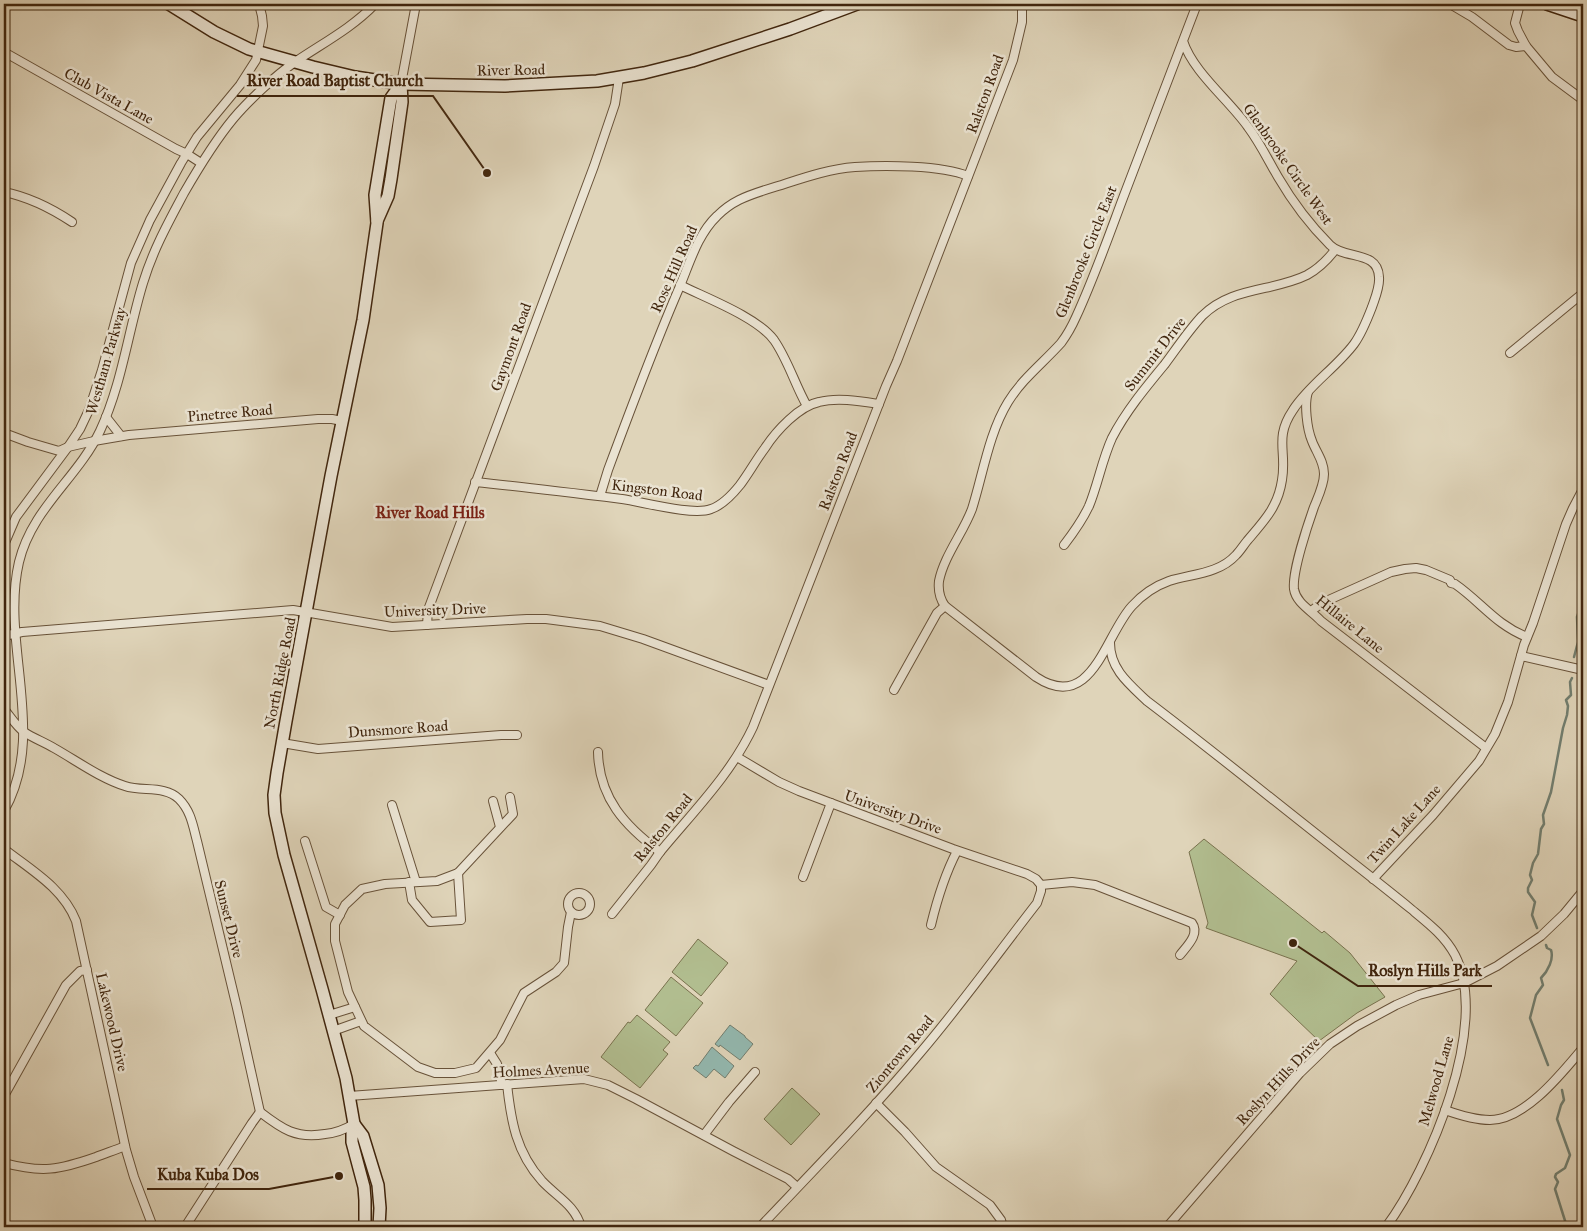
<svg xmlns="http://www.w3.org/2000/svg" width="1587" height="1231" viewBox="0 0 1587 1231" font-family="'IM FELL Great Primer',serif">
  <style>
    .green { fill: #b1bd8f; stroke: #79724e }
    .water { fill: #93b8af; stroke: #727e6f }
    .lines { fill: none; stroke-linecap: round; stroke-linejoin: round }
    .stream { stroke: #727e6f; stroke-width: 2.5 }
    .street-casing { stroke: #685239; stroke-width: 10 }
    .secondary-casing { stroke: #41260e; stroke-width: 14 }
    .street { stroke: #eae3d2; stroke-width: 8 }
    .secondary { stroke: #eae3d2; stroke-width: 11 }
    .labels { text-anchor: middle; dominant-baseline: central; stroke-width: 5; stroke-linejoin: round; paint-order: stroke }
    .street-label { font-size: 15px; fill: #41260e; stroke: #eae3d2 }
    .neighbourhood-label { font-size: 16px; font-weight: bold; fill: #7a1f14; stroke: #eae3d2 }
    .leader { fill: none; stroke: #41260e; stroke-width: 2 }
    .callout-dot { fill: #41260e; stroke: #eae3d2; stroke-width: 2 }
    .callout-label { font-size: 16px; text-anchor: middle; font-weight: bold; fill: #41260e; stroke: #eae3d2; stroke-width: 5; stroke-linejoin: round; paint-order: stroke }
  </style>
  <rect width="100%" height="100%" fill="#dfd4b9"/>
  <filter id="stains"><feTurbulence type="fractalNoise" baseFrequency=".004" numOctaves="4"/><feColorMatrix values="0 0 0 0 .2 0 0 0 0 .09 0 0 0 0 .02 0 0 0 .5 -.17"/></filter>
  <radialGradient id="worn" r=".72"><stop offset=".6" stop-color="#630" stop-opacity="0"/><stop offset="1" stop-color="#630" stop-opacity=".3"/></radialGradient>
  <g class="green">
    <path d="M1204,839L1322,933L1324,931L1350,953L1385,997L1357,1013L1319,1041L1270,994L1297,961L1206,928L1208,923L1189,852Z"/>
    <path d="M698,939L728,963L701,996L672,972Z"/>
    <path d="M671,977L703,1003L676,1036L645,1010Z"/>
    <path d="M637,1015L670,1042L663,1050L668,1054L640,1088L601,1057L628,1022L630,1023Z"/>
    <path d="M792,1088L820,1114L791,1145L764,1119Z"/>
  </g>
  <g class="water">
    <path d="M730,1025L745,1036V1037L753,1044L740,1060L720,1045L719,1047L715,1044Z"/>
    <path d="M712,1047L734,1066L725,1078L714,1069L706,1078L693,1068L696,1065L698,1066Z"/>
  </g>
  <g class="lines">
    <g class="stream">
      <path d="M1574,657L1578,642L1577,617L1578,614L1583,613"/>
      <path d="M1537,928L1532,915L1535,902L1528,892V888L1532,880L1530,875L1533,863L1538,854L1541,829L1544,824L1543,815L1551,792L1563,728L1567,715L1568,706L1566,700L1571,695L1570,682L1572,678"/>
      <path d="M1546,945L1547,948L1551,950C1554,959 1548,971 1541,978L1543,985L1536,995L1530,1018L1548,1065"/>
      <path d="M1562,1090L1564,1100L1561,1105L1557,1119L1570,1155L1565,1168L1556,1174L1555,1177L1558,1182L1555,1189L1567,1227"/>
    </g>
    <g class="street-casing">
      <g id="street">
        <path d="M1450,4L1472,17L1509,45L1516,47L1526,46"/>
        <path d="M1520,4L1515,23L1518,31L1526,46L1552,77L1583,100"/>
        <path d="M1183,41C1193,72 1229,100 1248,127C1260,143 1268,160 1278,177C1292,201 1311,226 1330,245C1345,260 1378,250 1379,277C1380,287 1375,298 1372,307C1367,320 1362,333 1354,344C1336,368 1309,385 1293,410C1274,438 1287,451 1282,480C1278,507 1264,521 1247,541C1243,546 1240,551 1236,555C1219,574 1191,574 1169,581C1155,586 1142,595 1132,606C1105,635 1092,714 1036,677L945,606C940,599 938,590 939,581C944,556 963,533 972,509C983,474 989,433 1008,402C1022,379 1043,363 1061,343C1067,335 1072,326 1076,317C1094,278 1108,238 1123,198C1148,133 1172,68 1197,4"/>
        <path d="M4,52L176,149L187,154L201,163"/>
        <path d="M401,84L416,4"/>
        <path d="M4,192C29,197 51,208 72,222"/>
        <path d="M680,285C706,298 757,317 774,340C788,360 795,385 807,406"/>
        <path d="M1510,353L1583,293"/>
        <path d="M1308,392C1304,404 1307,429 1312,441C1316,452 1324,461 1324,474C1324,485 1318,497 1314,507C1308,524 1292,572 1294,589C1296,603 1312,611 1321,621L1486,748"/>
        <path d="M106,417L121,436"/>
        <path d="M4,433L28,442L59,451L68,447L94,441L129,435L318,419H332L342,421"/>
        <path d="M475,482C524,487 573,493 622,499C643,502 693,516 711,509C723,505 732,495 740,485C749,473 756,460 765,448C776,431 799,406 819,402C837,397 860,401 879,404"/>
        <path d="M600,496L608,470C631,408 654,346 680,286C690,262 698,234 717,216C723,210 731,204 739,200C751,194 765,190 778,186C803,178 828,169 855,167C884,165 941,165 968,176"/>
        <path d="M4,545L16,517L68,447L80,429L89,410L102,370L131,263L150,220L181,163L197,137L240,85L256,60L263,26L262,16L259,4"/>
        <path d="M1064,545C1074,532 1082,521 1089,506C1098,484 1102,460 1112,438C1126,411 1146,387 1165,364C1177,348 1188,331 1202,316C1232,286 1273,292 1307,275C1318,269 1328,259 1335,250"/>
        <path d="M1311,611L1322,603L1391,572L1405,569L1416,568L1426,570L1450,580L1451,583L1455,584C1481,602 1496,625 1527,637"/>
        <path d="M427,625L428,610L594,166L615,104L619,78"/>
        <path d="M4,636L22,632L293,610L392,627L527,619H546L600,626L643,639L769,685"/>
        <path d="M1110,643C1110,669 1129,684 1147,701C1213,751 1278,804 1343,855C1366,873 1389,891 1411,909C1428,923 1445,936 1455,955C1491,1024 1429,1169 1386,1227"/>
        <path d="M1521,656L1583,670"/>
        <path d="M894,690L937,613L945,606"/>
        <path d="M4,709C10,716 16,726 24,732C33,738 44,742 54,748C77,761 100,778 125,786C142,792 165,785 179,799C191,811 193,826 197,841L237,1008L260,1112"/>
        <path d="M282,743L318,749L501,735H517"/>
        <path d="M4,745L5,728L4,710"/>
        <path d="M598,752C599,798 625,826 660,852"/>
        <path d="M737,757L779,782L799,791L953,849L1027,874L1036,879L1041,885"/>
        <path d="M510,797L513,814L458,873L437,881L385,884L362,889L345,905L335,924V941L348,992L364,1026L418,1067L435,1073H455L476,1068L500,1040L524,993L556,972L564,963L568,927L571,912"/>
        <path d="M493,801L500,827"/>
        <path d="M392,805L416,882"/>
        <path d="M4,811C48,734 0,644 19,562C32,508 77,479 100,431C122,384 128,332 143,283C153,250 168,223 184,193C199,167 214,142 233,119C248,101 276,75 295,62C323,43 352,28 375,4"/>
        <path d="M305,841L326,907L340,915"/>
        <path d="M4,849C31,870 63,888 76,921L126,1150L134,1177L153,1227"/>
        <path d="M803,877L831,803"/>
        <path d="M1373,879L1433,815L1479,761L1495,734L1508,702L1524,645L1533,623L1566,524L1573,508L1583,489"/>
        <path d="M409,882L412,900L430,922L461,920L458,873"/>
        <path d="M1041,885L1072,882L1095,885L1192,923C1200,934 1187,946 1180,955"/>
        <circle cx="579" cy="904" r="11"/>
        <path d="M612,914L651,865L660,852C693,812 731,774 753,727L886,386L897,361L1013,60L1022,22V4"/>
        <path d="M931,925C937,900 945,874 957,851"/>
        <path d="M329,1015L355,1007"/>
        <path d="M333,1031L361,1021"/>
        <path d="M490,1053L497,1064L502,1085"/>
        <path d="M507,1084C511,1121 516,1152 542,1181C557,1197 575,1205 581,1227"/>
        <path d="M4,1096L66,985L80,971L87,970"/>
        <path d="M349,1096L584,1079L608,1085L636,1099L733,1151L788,1179L797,1187"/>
        <path d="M876,1103L905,1132L936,1167L990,1205L1001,1220L1003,1227"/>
        <path d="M1445,1110C1459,1115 1474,1120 1490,1120C1525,1120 1562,1073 1583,1048"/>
        <path d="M260,1112C282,1129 296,1139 325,1134C336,1133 344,1130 354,1124"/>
        <path d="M704,1135L729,1102L755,1072"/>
        <path d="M4,1163C42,1173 59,1170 96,1157C106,1153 116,1150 125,1146"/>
        <path d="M185,1227L252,1123L260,1112"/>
        <path d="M760,1227C814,1170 869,1114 920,1053C961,1005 998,953 1037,903L1041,891V885"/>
        <path d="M1167,1227L1300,1073L1330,1044L1357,1026L1396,1005L1419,995L1464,983L1497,966L1541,936L1564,914L1583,891"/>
      </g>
    </g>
    <g class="secondary-casing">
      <g id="secondary">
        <path d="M169,4L214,32L249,49L313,67L355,77L401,84L505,86L597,81L644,73L692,61L790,29L857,4"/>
        <path d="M1547,4L1583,16"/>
        <path d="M377,221L388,196L391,179L402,102L401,84"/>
        <path d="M354,1124L363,1136L378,1185L380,1208L379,1227"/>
        <path d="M365,1227V1200L364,1187L352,1142V1134L354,1124L346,1078L322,989L284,855L275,813L274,795L277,773L286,721L331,476L363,320L377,223L375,195L391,98L401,84"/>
      </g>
    </g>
    <use href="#street" class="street"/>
    <use href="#secondary" class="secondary"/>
  </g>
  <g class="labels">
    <g class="street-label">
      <text transform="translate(511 70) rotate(-1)">River Road</text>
      <text transform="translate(985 94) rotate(-70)">Ralston Road</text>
      <text transform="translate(109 96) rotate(29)">Club Vista Lane</text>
      <text transform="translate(1288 164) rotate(55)">Glenbrooke Circle West</text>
      <text transform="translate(1086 252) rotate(-68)">Glenbrooke Circle East</text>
      <text transform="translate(674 269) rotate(-66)">Rose Hill Road</text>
      <text transform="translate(511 347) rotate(-70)">Gaymont Road</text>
      <text transform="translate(1155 354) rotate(-52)">Summit Drive</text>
      <text transform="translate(106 361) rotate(-74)">Westham Parkway</text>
      <text transform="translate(230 413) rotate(-5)">Pinetree Road</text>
      <text transform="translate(838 471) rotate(-69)">Ralston Road</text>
      <text transform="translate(657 490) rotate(7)">Kingston Road</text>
      <text transform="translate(435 610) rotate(-2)">University Drive</text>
      <text transform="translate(1350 624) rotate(39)">Hillaire Lane</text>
      <text transform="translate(280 673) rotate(-79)">North Ridge Road</text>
      <text transform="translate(398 729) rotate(-4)">Dunsmore Road</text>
      <text transform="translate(893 812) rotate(20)">University Drive</text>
      <text transform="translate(1404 824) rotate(-48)">Twin Lake Lane</text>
      <text transform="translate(663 828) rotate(-51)">Ralston Road</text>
      <text transform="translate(229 919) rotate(76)">Sunset Drive</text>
      <text transform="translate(112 1022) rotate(77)">Lakewood Drive</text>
      <text transform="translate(900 1054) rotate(-50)">Ziontown Road</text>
      <text transform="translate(541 1070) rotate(-3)">Holmes Avenue</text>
      <text transform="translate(1278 1081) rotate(-47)">Roslyn Hills Drive</text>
      <text transform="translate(1436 1081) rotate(-74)">Melwood Lane</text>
    </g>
    <g class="neighbourhood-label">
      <text x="430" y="512">River Road Hills</text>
    </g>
  </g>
  <path class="leader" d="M487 173L433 96H237M1293 943L1358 986H1492M339 1176L269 1189H147"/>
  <g class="callout-dot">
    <circle cx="487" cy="173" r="5"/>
    <circle cx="1293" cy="943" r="5"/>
    <circle cx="339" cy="1176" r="5"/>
  </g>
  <g class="callout-label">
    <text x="335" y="86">River Road Baptist Church</text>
    <text x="1425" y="976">Roslyn Hills Park</text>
    <text x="208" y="1180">Kuba Kuba Dos</text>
  </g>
  <rect width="1587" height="1231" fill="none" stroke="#dfd4b9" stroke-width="20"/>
  <rect x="5" y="5" width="1577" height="1221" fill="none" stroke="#41260e" stroke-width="2.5"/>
  <rect x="10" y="10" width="1567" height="1211" fill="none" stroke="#41260e"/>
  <rect width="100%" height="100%" filter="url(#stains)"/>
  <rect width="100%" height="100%" fill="url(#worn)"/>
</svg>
